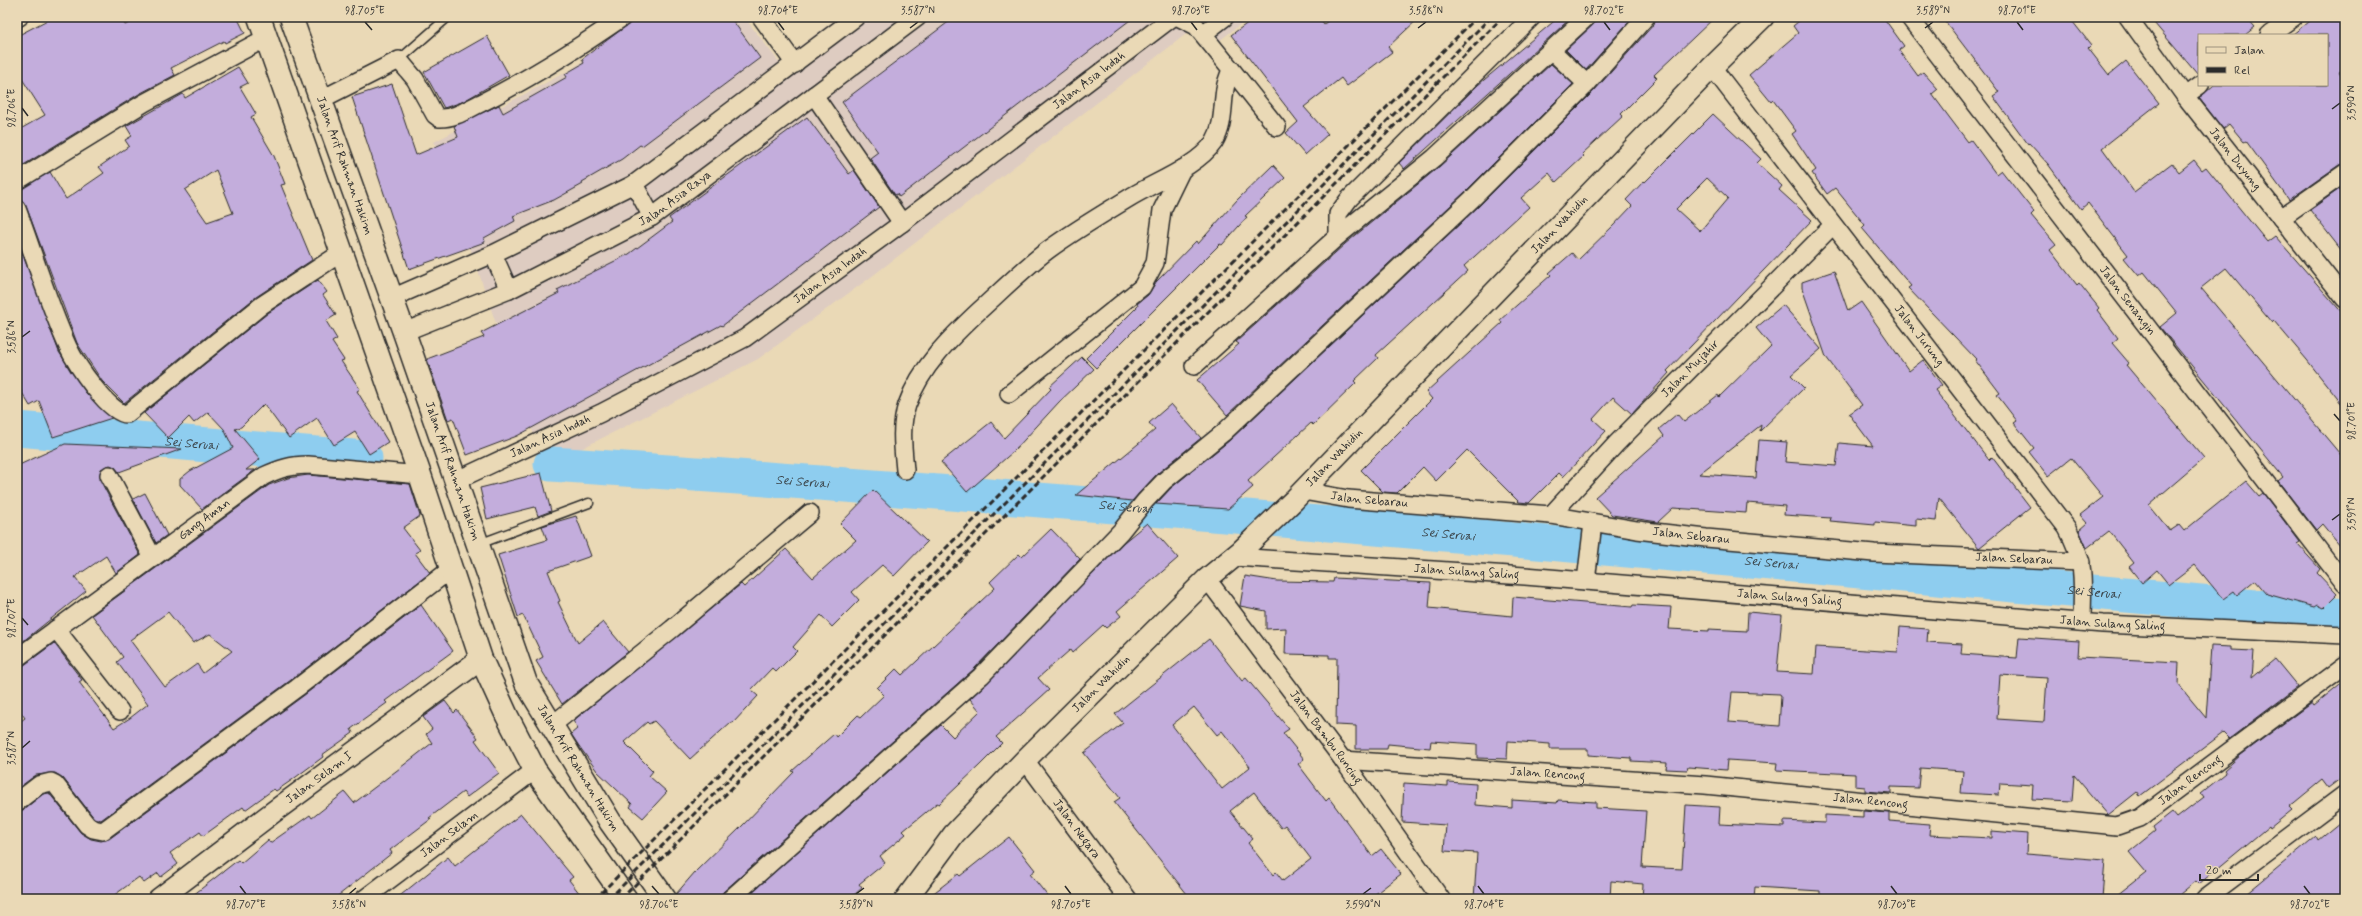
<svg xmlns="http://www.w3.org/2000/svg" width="2362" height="916" viewBox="0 0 2362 916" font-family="Mynerve,sans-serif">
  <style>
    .built { fill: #deccc1 }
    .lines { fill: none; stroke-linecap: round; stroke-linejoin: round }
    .river { stroke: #8ecdef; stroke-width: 35 }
    .building { fill: #c3addc; stroke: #2b2b2b; fill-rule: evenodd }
    .service-casing { stroke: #2b2b2b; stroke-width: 11 }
    .minor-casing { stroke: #2b2b2b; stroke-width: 20 }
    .tertiary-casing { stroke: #2b2b2b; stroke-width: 24 }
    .primary-casing { stroke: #2b2b2b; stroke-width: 25 }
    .service { stroke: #ead9b6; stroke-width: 8 }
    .minor { stroke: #ead9b6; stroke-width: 17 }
    .tertiary { stroke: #ead9b6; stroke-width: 21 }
    .primary { stroke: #ead9b6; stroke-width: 22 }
    .rail { stroke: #2b2b2b; stroke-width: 3; stroke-dasharray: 6 3; stroke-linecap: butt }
    .ticks { fill: none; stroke: #2b2b2b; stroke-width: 1.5 }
    .labels { text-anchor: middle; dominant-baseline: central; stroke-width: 4; stroke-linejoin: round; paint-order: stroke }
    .street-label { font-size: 12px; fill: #2b2b2b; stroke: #ead9b6 }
    .water-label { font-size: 13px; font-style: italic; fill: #3a4348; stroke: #ead9b6 }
    .neatline { fill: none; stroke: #2b2b2b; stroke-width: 1.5 }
    .ticks-label { font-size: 10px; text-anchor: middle; fill: #2b2b2b }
  </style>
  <rect width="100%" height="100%" fill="#ead9b6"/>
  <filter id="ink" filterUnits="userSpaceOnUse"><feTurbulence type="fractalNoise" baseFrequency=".025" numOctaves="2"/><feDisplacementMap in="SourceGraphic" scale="8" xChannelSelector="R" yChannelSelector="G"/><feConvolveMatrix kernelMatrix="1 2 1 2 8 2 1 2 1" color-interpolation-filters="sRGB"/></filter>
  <g filter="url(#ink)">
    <path class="built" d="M648,17H744L779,62L839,17H1250L1206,51L1190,31L871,277L758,359L545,467L434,142L572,69Z"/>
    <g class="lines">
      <g class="river">
        <path id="s1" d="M17,429L365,458"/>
        <path id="s2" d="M551,464C1150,504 1747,561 2345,615"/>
      </g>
    </g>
    <g class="building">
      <path d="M53,17H121L125,25L141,17H237L245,33L225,43L224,41L171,68L175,75L139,94L17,169V131L45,115L17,71V36Z"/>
      <path d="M638,17H730L760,58L642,146L640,145L622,159L582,182L583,184L554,200L513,216L515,221L484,238L485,242L409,269L352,97L392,84L416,155L458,137L454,126L499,105L503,113L567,77L565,74L584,63L582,59Z"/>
      <path d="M955,17H1134L899,197L897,194L895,195L870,158L878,152L842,102Z"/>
      <path d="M1256,17H1319L1324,24L1333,17H1420L1388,47L1392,52L1347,86L1341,78L1304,107L1328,134L1305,155L1286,133L1298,122L1231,35Z"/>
      <path d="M1559,17H1572L1404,169L1399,163L1478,85Z"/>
      <path d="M1597,17H1633L1586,70L1566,50L1594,24Z"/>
      <path d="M1656,17H1715L1654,75L1657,78L1621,114L1623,116L1582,154L1584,156L1556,182L1549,173L1521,198L1529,207L1464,266L1468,271L1376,355L1378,358L1354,381L1356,383L1313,425L1311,423L1248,481L1253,487L1228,509L1156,504L1171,488L1230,440L1479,206L1594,91L1654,24Z"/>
      <path d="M1804,17H1883L1904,46L1899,50L1918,76L1923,72L1938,89L1932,94L1949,117L1968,142L1971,140L1996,174L2001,170L2034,212L2031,215L2056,245L2050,250L2077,285L2079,283L2099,308L2097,310L2118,338L2112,343L2129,363L2126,365L2204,458L2149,505L2170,531L2179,525L2184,531L2246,481L2259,496L2263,493L2300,542L2297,544L2320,569L2317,573L2337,594L2323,608L2317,605L2314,607L2267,594L2255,580L2237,595L2234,591L2223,599L2195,565L2169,585L2157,570L2142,583L2129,567L2134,563L2109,531L2087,548L2079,530L2087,523L2080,515L2103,497L2071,458L2048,476L2029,452L2034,448L2014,423L2017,421L1997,395L2000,393L1975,360L1976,359L1908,288L1911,286L1862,228L1865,225L1835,188L1827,194L1812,173L1816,170L1792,134L1796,131L1773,100L1771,102L1749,75L1798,33L1793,26Z"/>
      <path d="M1942,17H2069L2091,45L2088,48L2109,75L2126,61L2159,103L2102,148L2134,192L2172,163L2179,172L2194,160L2202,170L2206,167L2267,242L2275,236L2345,316V408L2307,360L2274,321L2272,323L2226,268L2201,288L2345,460V552L2322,524L2316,530L2278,481L2283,477L2160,327L2177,313L2144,272L2139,276L2124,258L2128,255L2088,203L2081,209L2048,164L2029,143L2028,144L1993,96L1999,92Z"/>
      <path d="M2149,17H2246L2255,27L2245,35H2199L2198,75Z"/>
      <path d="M2314,17H2345V68L2339,72L2345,79V163L2339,165L2289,200L2246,141L2244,142L2229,124L2223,129L2199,98L2214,85H2327V35H2292Z"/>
      <path d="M487,36L509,75L462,102L444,108L424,72Z"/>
      <path d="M1551,64L1573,84L1465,192L1227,415L1197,380L1239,344L1236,342L1345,244L1440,166Z"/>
      <path d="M238,67L248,83L240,87L256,114L251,117L274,156L285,184L281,185L312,260L256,297L124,403L102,381L77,343L26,206L23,201L17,199V191L50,172L66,199L104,173L99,167L129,146L125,140L132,136L126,126L183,94L185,98ZM216,170L233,213L207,222L185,190Z"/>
      <path d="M1713,114L1761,159L1757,163L1782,186L1779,190L1812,220L1667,371L1669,373L1632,414L1613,397L1593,419L1606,431L1563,477L1559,473L1529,503L1519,502L1467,450L1436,481L1423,467L1397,493L1383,492L1361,470L1432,399L1426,392L1502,323L1500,320L1551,275L1549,273L1572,253L1578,260L1613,226L1632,206L1626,200L1644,181L1645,182ZM1707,178L1728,198L1700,231L1676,209Z"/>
      <path d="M807,117L849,174L854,170L879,207L722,326L721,325L517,436L467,455L453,418L448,420L427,359L484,337L481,333L559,293L557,290L629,254L672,222L669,218Z"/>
      <path d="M1273,165L1285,178L1245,216L1247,217L1222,245L1220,244L1096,368L1086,358L1138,306L1137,304L1148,295L1156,282L1196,241L1198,244L1237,200Z"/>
      <path d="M2345,185V255L2310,210Z"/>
      <path d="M17,239L59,352L86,393L112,418L53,437L39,401L30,406L17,384Z"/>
      <path d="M1834,271L1848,311L1861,302L1909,371L1923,360L1942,385L1935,390L1989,460L1992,457L2030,507L1979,548L1939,498L1936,521L1916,519V526L1875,522V525L1830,521L1831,518L1784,515L1785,506L1747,503L1746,513L1673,508L1658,522L1612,515L1595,497L1664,436L1659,429L1677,414L1684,422L1718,395L1719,397L1771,346L1756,328L1783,305L1821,349L1791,375L1804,388L1760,431L1761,425L1699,474L1756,478L1759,440L1787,442L1785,462L1836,466L1839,443L1873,446L1849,414L1862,405L1826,357L1802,288V282Z"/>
      <path d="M318,280L327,292L323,295L336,315L326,321L337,339L332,342L344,360L341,361L360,389L357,391L388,442L369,454L355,432L334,445L317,418L289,438L264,404L241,427L235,429L260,459L246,470H255L202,509L180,485V479L190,471L233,448L224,429L208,412L194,423L189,417L168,438L144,413L268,313Z"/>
      <path d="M1082,357L1094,369L1059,402L1014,451L967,492L941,462L991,422L1004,438L1051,389L1049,387Z"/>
      <path d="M1171,404L1201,438L1158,473L1132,501L1076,495L1155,430L1149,423Z"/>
      <path d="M65,444L182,449L119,472L115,467L110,465L101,469L100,480L140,555L116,573L106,556L75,577L86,591L17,646V466Z"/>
      <path d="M541,473L551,511L538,516L535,507L487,519L480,488Z"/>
      <path d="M308,475L410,484L420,516L403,528L420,550L415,553L430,573L291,680L101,820L94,818L63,778L55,773L36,775L17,789V724L25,718L17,707V668L23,666L54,643L82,680L79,682L114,728L130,718L148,704L117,662L123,657L92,615L269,485L288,478ZM168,612L193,643L210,634L232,651L203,673L197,664L165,687L130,640Z"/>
      <path d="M873,490L927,542L894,576L882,565L852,592L859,600L832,627L821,615L793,647L797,651L776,672L772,668L751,690L758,696L733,723L731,722L690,759L654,721L649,724L647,722L624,742L653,771L649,776L667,792L643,818L630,807L632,804L597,771L579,746L571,734L578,728L573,721L741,584L744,587L786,549L813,578L856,540L840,524Z"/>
      <path d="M145,493L167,535L156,543L133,499Z"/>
      <path d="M576,516L591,556L548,571L560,601L558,602L578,643L603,622L628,652L562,704L536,661L543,657L523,615L518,617L498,555L547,540L542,526Z"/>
      <path d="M1147,523L1178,558L1117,611L1121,616L1106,628L1103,625L1072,653L1070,650L1038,678L1049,690L996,737L1002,743L980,765L939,804L937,803L903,831L906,834L880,856L885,863L859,884L862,888L849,899H758L752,892L941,725L953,737L980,711L970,699L1124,542Z"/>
      <path d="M1051,529L1080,559L974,669L723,892L720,899H677L676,894L695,872L742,826L794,772L792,771L834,734L836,737L858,715L861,717L884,695L877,688L896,669L902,675L995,588L990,582L1019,554L1022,557Z"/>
      <path d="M1245,576L1277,581L1333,582L1334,578L1431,583L1429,608L1512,616L1513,597L1632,607L1633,605L1671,607L1669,629L1709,631V629L1747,631L1748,612L1782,615L1777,672L1814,674L1816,647L1898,652L1900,627L1928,629L1927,642L1962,644L1961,654L2017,658L2019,637L2079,641L2078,657L2179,662L2178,684L2206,718L2211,646L2231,647V650L2254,651L2252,678L2275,659L2298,687L2229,739L2223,733L2140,796L2137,792L2108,815L2074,775L2072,801L2032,799L2033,785L2000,783L1999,795L1961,793L1963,771L1920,768L1918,788L1891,787V793L1865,791V787L1855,786V774L1776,770L1777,763L1727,760L1726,770L1688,767L1687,770L1666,769L1667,763L1631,761V758L1588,755V749H1550V744L1508,741L1507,759L1477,758V744L1431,741L1430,748L1388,744L1387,749H1356V726L1336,725L1337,658H1329V655L1285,654L1286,628L1266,629V611L1240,606ZM2000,675L2047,678L2044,722L1997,719ZM1732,692L1780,694L1781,696L1779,726L1729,722Z"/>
      <path d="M421,605L453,651L385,701L387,703L351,729L353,733L322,755L323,757L292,780L276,791L274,789L245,810L243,807L203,836L200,832L170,853L178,864L161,877L158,873L144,883L139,877L109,899H17V812L23,810L43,794L49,793L81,833L91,839L101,841L109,839L303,696Z"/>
      <path d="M1209,639L1242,681L1246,678L1289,729L1283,733L1304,759L1298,764L1326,801L1329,798L1372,856L1381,849L1401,874L1369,899H1191L1114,802L1120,798L1084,753L1123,723L1115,714ZM1194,707L1217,735L1222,731L1250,767L1222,789L1172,725ZM1254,792L1281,828L1285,825L1311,859L1283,881L1276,872L1273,875L1248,843L1253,839L1230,811Z"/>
      <path d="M2345,680V775L2328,788L2322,780L2289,807L2292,810L2270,828L2269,826L2199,884L2196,881L2174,899H2112L2146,872L2129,852L2155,831L2153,827L2172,812L2177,818L2204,797L2201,793L2226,773L2224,770L2241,755L2311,703L2313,706Z"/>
      <path d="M445,701L454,713L457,710L478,738L475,740L499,773L467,797L463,792L429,818L431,819L390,850L392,853L334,899H188L238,860L241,863L268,840L270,843L310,815L312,818L345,792L354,803L400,768L432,743L426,734L432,729L423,717Z"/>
      <path d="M1448,782L1476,784L1475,805L1512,808V800L1557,803L1558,800L1596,802V808L1646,811L1642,867L1682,869L1686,805L1720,807L1719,824L1784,827V821L1825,823V815L1863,817V811L1889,813V821L1930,824L1929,835L1992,838V831L2027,834L2026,854L2105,860L2102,899H1890L1820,895V891L1755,887L1754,899H1642L1643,884L1611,881L1610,899H1474L1477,853L1444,851L1446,825L1402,822L1404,783L1448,786Z"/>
      <path d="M521,814L573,877L569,880L584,899H396L448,857L455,866Z"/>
      <path d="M2345,818V899H2240L2316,836L2318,840Z"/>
      <path d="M1009,837L1035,870L1030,874L1050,899H926L958,874L960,876Z"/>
    </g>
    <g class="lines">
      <g class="service-casing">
        <g id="service">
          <path d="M399,60L448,17"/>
          <path d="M479,544L589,503"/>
        </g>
      </g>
      <g class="minor-casing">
        <g id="minor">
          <path d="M761,17L795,64"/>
          <path id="s3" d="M1909,17L2345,584"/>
          <path id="s4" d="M2128,17L2185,96L2345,299"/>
          <path d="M17,18L19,17"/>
          <path d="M1203,34L1225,17"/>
          <path d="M2269,35L2294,17"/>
          <path d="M1552,51L1587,84"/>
          <path id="s5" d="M1712,67L2067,528C2087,564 2082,583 2082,622"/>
          <path d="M1231,69L1277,127"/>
          <path d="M814,95L902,223"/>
          <path d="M2185,96L2200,85"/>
          <path d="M320,100L399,60L415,79L435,115L439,118C454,119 468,109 481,103C531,78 578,48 623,17"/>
          <path d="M17,181L144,103L266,38"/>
          <path d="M634,184L652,217"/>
          <path d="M17,209C34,255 48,303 68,347C76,364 109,414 127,414L262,305L341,253"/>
          <path d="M2281,218L2345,173"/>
          <path d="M1338,236V214L1349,199L1532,17"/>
          <path d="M493,254L509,290"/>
          <path d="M392,298L493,254L634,184L856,17"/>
          <path id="s6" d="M404,332L509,290L652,217L918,17"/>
          <path d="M1194,366L1338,236L1434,158L1587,17"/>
          <path d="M1009,394L1142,287L1155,263L1162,210L1182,169"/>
          <path d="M905,470C903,448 900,426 907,405C921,366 951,337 980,310C1002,290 1024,268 1048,250C1074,231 1101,215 1129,198C1155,182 1197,167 1214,142C1224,125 1222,108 1225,89C1226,82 1229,76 1231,69L1196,26L1178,17"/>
          <path d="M109,475L153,558"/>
          <path id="s7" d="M455,481L601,413L745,338L902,223L1173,17"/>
          <path id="s8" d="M1303,491L1348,499L1551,515L1637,530L1706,538L1874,553L2081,562"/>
          <path id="s9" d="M1551,515L1616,444L1833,225"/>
          <path id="s10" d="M1234,557L1525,576L2103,624L2345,635"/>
          <path id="s11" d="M1207,579L1343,760L1441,899"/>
          <path d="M1586,581L1593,523"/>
          <path d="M56,629L120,711"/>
          <path id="s12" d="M17,658L264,476C279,469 291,465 308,465L420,475"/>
          <path d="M551,726L672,629L810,513"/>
          <path id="s13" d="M1025,760L1128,899"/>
          <path id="s14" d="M1343,760L1705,785L2117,826L2140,818L2345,665"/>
          <path d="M17,802L39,785L51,782L55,784L87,825L93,829L103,831L297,688L451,569"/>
          <path id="s15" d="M364,899L535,770"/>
          <path d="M730,899L981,676L1121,531L1145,501L1164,481L1223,433L1472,199L1587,84L1646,17"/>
          <path d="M2205,899L2345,794"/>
        </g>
      </g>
      <g class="tertiary-casing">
        <g id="tertiary">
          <path id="s16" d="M159,899L276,810L481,659"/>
          <path id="s17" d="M906,899L954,834L1025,760L1207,579L1241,551L1294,500L1712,67L1763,17"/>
        </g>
      </g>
      <g class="primary-casing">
        <g id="primary">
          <path d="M259,17L420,475L481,659L507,716L535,770L626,899"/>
          <path id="s18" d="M291,17L404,332L526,683L611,823L665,899"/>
        </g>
      </g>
      <use href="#service" class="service"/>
      <use href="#minor" class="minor"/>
      <use href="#tertiary" class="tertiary"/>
      <use href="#primary" class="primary"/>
      <g class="rail">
        <path d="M595,899L1477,17"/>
        <path d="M609,899L1491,17"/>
        <path d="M621,899L1503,17"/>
      </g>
    </g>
  </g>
  <path class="ticks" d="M365,22L372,30M778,22L784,30M1191,22L1197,30M1604,22L1610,30M2017,22L2023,30M910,28L918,22M1418,28L1426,22M1925,28L1933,22M22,108L28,116M2332,109L2340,103M22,337L30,331M2334,414L2340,421M2332,520L2340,514M22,618L28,625M22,748L30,741M240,886L246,894M652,886L659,894M1065,886L1071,894M1478,886L1484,894M1891,886L1897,894M2304,886L2310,894M349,894L356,888M856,894L864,888M1363,894L1371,888"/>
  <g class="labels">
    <g class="street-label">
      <text stroke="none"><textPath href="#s7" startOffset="753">Jalan Asia Indah</textPath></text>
      <text stroke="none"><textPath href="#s4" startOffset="178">Jalan Duyung</textPath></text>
      <text stroke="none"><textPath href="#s18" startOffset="158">Jalan Arif Rahman Hakim</textPath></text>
      <text stroke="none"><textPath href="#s6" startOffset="303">Jalan Asia Raya</textPath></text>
      <text stroke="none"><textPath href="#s17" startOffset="940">Jalan Wahidin</textPath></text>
      <text stroke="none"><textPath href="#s7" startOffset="429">Jalan Asia Indah</textPath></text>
      <text stroke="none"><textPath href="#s3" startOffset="358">Jalan Senangin</textPath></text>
      <text stroke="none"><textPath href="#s5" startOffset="339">Jalan Jurung</textPath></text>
      <text stroke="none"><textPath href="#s9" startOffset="202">Jalan Mujahir</textPath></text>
      <text stroke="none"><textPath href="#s7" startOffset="105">Jalan Asia Indah</textPath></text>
      <text stroke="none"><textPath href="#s17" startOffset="616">Jalan Wahidin</textPath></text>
      <text stroke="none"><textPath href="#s18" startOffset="482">Jalan Arif Rahman Hakim</textPath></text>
      <text stroke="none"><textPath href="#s8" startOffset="67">Jalan Sebarau</textPath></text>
      <text stroke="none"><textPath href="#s12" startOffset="233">Gang Aman</textPath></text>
      <text stroke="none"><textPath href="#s8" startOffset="391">Jalan Sebarau</textPath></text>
      <text stroke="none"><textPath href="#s8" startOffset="715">Jalan Sebarau</textPath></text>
      <text stroke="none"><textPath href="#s10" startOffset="233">Jalan Sulang Saling</textPath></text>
      <text stroke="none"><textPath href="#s10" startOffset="557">Jalan Sulang Saling</textPath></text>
      <text stroke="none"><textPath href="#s10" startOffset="881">Jalan Sulang Saling</textPath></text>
      <text stroke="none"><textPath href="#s17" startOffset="291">Jalan Wahidin</textPath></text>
      <text stroke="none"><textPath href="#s11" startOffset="198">Jalan Bambu Runcing</textPath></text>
      <text stroke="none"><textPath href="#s18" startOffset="806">Jalan Arif Rahman Hakim</textPath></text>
      <text stroke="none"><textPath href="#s14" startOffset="205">Jalan Rencong</textPath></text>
      <text stroke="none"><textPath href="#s16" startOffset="201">Jalan Selam I</textPath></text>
      <text stroke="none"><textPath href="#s14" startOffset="864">Jalan Rencong</textPath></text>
      <text stroke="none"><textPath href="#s14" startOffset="529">Jalan Rencong</textPath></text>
      <text stroke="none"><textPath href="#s13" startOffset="86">Jalan Negara</textPath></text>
      <text stroke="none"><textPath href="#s15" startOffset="107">Jalan Selam</textPath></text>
    </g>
    <g class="water-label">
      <text stroke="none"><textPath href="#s1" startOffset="175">Sei Seruai</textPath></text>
      <text stroke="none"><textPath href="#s2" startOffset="252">Sei Seruai</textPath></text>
      <text stroke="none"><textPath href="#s2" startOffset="576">Sei Seruai</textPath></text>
      <text stroke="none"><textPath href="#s2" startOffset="900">Sei Seruai</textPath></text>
      <text stroke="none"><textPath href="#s2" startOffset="1224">Sei Seruai</textPath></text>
      <text stroke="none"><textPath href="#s2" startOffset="1548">Sei Seruai</textPath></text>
    </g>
  </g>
  <rect width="2362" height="916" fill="none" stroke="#ead9b6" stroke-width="44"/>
  <rect x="2198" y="34" width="130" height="52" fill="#ead9b6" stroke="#9e937e"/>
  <rect x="2206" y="47" width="20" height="6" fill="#ead9b6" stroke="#9e937e"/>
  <text x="2234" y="54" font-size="12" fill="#2b2b2b">Jalan</text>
  <rect x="2206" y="67" width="20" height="6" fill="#2b2b2b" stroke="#9e937e"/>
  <text x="2234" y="74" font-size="12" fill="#2b2b2b">Rel</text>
  <path d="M2200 874v6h58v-6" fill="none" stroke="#2b2b2b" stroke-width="2"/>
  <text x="2206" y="874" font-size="12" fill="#2b2b2b" stroke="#ead9b6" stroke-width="3" paint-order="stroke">20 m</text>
  <rect x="22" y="22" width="2318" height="872" class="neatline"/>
  <g class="ticks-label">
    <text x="365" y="14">98.705°E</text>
    <text x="778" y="14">98.704°E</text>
    <text x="918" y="14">3.587°N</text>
    <text x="1191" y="14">98.703°E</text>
    <text x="1426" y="14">3.588°N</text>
    <text x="1604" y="14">98.702°E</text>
    <text x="1933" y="14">3.589°N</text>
    <text x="2017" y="14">98.701°E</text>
    <text transform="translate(2351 103) rotate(-90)" y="4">3.590°N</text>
    <text transform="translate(11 108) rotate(-90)" y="4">98.706°E</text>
    <text transform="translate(11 337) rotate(-90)" y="4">3.586°N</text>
    <text transform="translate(2351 421) rotate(-90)" y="4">98.701°E</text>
    <text transform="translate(2351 514) rotate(-90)" y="4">3.591°N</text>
    <text transform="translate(11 618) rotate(-90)" y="4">98.707°E</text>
    <text transform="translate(11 748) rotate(-90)" y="4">3.587°N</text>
    <text x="246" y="908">98.707°E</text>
    <text x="349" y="908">3.588°N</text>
    <text x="659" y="908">98.706°E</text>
    <text x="856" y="908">3.589°N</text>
    <text x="1071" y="908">98.705°E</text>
    <text x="1363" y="908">3.590°N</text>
    <text x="1484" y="908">98.704°E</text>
    <text x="1897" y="908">98.703°E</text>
    <text x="2310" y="908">98.702°E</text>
  </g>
</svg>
